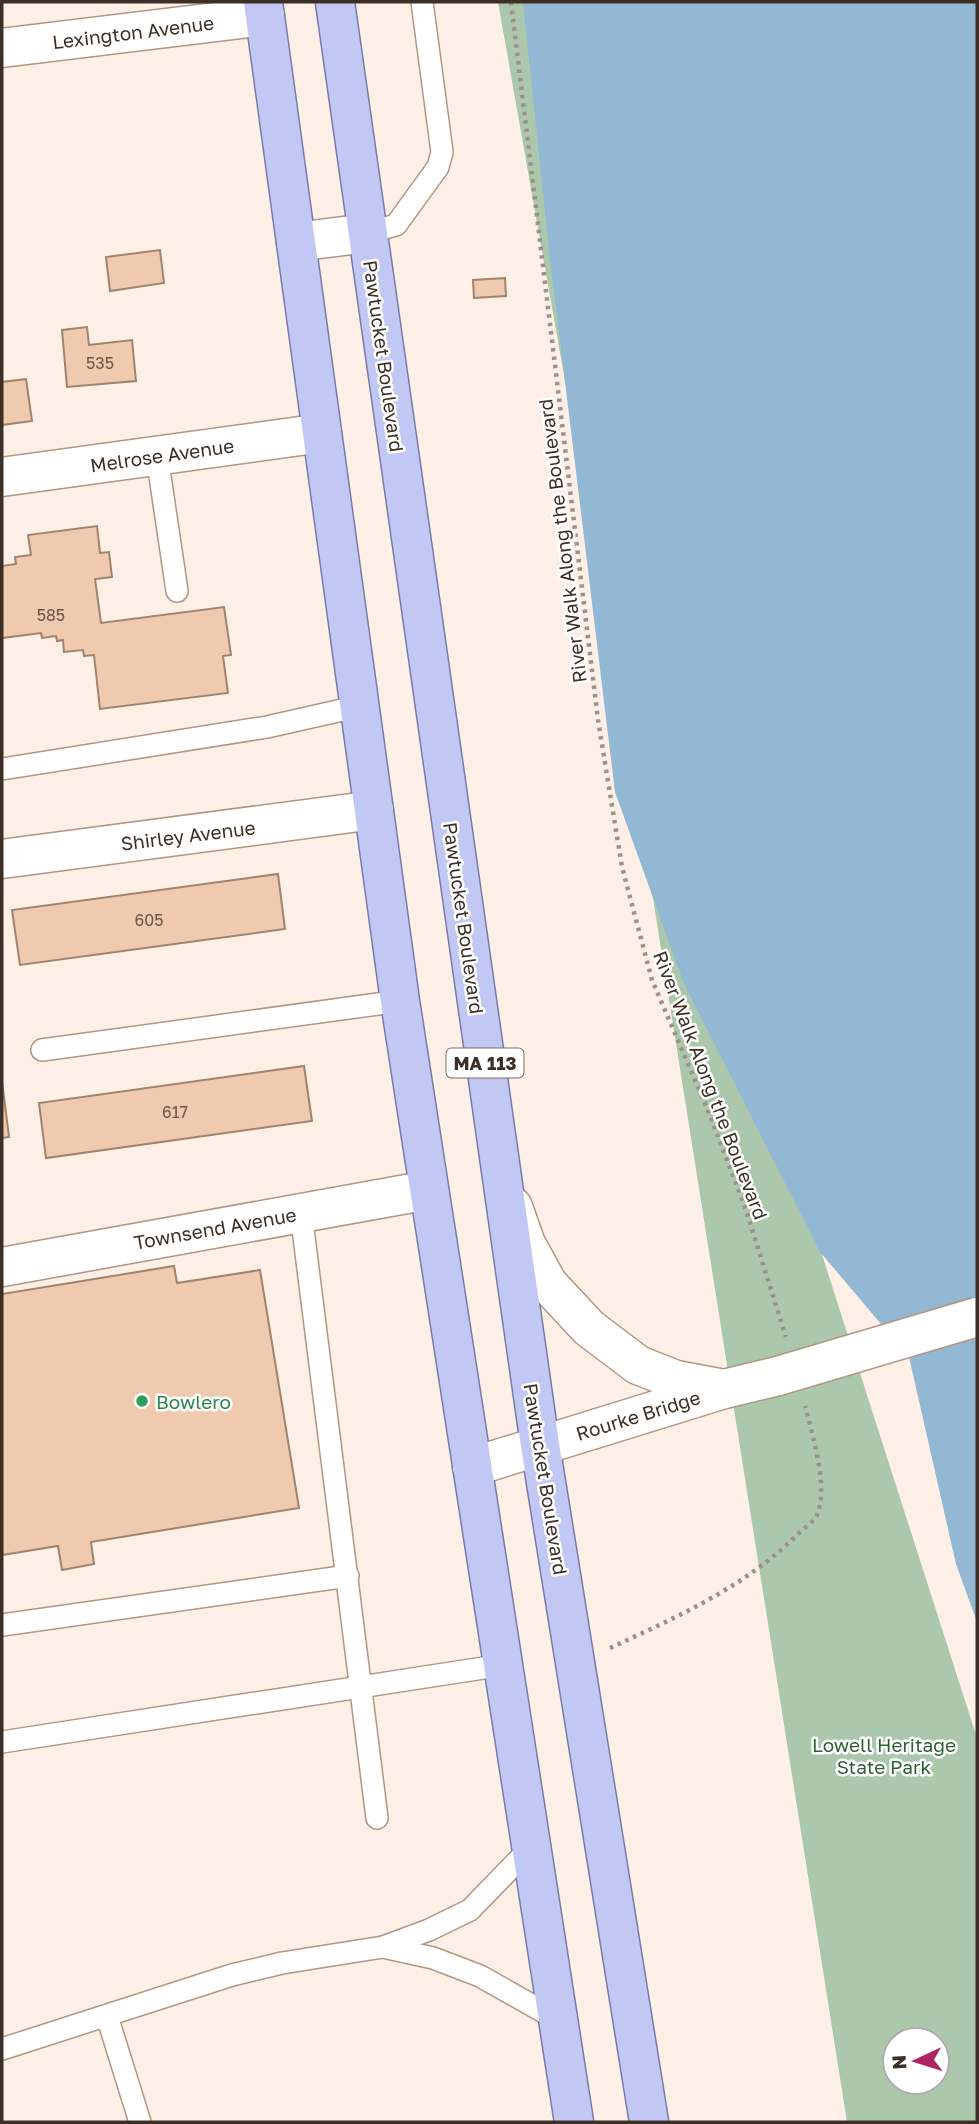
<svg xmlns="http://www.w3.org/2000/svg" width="979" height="2124" viewBox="0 0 979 2124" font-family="'Golos Text',sans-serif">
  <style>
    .green { fill: #abc8ac; fill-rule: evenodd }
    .water { fill: #93b8d3 }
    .building { fill: #efcaae; stroke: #a1836d; stroke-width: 2 }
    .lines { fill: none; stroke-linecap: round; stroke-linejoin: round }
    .service-casing { stroke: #b4957f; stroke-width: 24 }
    .minor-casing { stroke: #b4957f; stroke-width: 41 }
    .secondary-casing { stroke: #b4957f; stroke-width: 41 }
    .primary-casing { stroke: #787ba7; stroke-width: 41 }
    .path { stroke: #9e9187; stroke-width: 4.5; stroke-dasharray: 3.5 5; stroke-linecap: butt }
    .service { stroke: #fff; stroke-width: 21 }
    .minor { stroke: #fff; stroke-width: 38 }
    .secondary { stroke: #fff; stroke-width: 38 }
    .primary { stroke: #c2c8f4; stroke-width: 38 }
    .secondary-bridge-casing { stroke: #b4957f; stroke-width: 41; stroke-linecap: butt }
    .secondary-bridge { stroke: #fff; stroke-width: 38 }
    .leisure-dot { fill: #2e9e5b; stroke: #fff; stroke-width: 2.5 }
    .labels { text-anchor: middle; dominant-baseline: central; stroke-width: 5; stroke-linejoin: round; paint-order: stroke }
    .number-label { font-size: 16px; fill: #695648 }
    .shield { fill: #fff; stroke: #766e67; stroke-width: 2 }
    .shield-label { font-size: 18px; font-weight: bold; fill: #3c3026 }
    .street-label { font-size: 19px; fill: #3c3026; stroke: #fff }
    .leisure-label { font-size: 19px; fill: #27864d; stroke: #fff; text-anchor: start }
    .park-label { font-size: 19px; fill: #2f5f34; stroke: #fff }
  </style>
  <rect width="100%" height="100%" fill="#fef0e6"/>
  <path class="green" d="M498,2H587L775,1108L977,1738V2122H847L623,709ZM895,2040H937V2082H895Z"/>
  <path class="water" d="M523,2H977V1622L956,1564L909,1357L820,1252L684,984L615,792L549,250Z"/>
  <g class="building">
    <path d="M160,250L164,283L110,291L106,257Z"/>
    <path d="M505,278L506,296L474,298L473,280Z"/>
    <path d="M87,327L89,345L132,340L136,381L67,387L62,330Z"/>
    <path d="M26,379L32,421L2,425V382Z"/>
    <path d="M97,526L100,553L109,552L112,577L95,579L101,623L224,607L231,655L223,656L228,693L100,709L94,655L84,656L83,650L64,652L63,640L57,641L56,636L42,638L41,633L2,638V566L16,564L15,557L31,555L28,535Z"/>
    <path d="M278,874L285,929L20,965L12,910Z"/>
    <path d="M304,1066L312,1121L46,1158L39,1103Z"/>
    <path d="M2,1081L9,1137L2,1138Z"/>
    <path d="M174,1266L177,1283L260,1270L299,1508L91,1542L94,1564L62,1570L58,1546L2,1555V1294Z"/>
  </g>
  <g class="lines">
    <g class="service-casing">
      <g id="service">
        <path d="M367,233L396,225L438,167L442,152L422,2"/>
        <path d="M157,456L177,591"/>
        <path d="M2,769L267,727L360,706"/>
        <path d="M42,1050L400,1001"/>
        <path d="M301,1213L377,1818"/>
        <path d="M2,1625L348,1576"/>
        <path d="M2,1742L503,1665"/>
        <path d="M383,1947L433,1958L480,1976L558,2020"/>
        <path d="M107,2016L140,2122"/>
        <path d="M2,2049L232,1975L282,1963L383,1947L429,1930L470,1910L531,1847"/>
      </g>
    </g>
    <g class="minor-casing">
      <g id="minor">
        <path d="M2,48L265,16"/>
        <path d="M296,242L367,233"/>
        <path d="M2,477L322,433"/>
        <path d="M2,859L374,810"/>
        <path d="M2,1267L429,1190"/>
      </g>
    </g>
    <g class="secondary-casing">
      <g id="secondary">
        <path d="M513,1207L526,1244L548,1284L589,1328L638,1365L676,1380L724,1389"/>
        <path d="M472,1467L724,1389L778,1376"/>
      </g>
    </g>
    <g class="primary-casing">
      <g id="primary">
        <path d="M263,2L400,1001L574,2122"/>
        <path d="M335,2L540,1445L649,2122"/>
      </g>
    </g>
    <g class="path">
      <path d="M511,2L598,720L622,867L652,980L707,1108L745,1207L786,1337"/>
      <path d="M610,1648C675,1618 745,1587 797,1535C802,1530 812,1523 816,1517C830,1490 812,1434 805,1406"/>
    </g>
    <use href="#service" class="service"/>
    <use href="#minor" class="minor"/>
    <use href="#secondary" class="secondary"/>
    <use href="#primary" class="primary"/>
    <g class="secondary-bridge-casing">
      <path id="secondary-bridge" d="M778,1376L977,1317"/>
    </g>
    <use href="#secondary-bridge" class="secondary-bridge"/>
  </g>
  <circle class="leisure-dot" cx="142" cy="1401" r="7"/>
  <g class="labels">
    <g class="number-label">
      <text x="100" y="363">535</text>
      <text x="51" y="615">585</text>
      <text x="149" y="920">605</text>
      <text x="175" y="1112">617</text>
    </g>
    <rect class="shield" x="446.5" y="1048.5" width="77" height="29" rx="5"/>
    <g class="shield-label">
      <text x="485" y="1063">MA 113</text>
    </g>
    <g class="street-label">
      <text transform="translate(133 32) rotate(-7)">Lexington Avenue</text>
      <text transform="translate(384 356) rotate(82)">Pawtucket Boulevard</text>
      <text transform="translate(162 455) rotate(-8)">Melrose Avenue</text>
      <text transform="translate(562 541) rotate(-97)">River Walk Along the Boulevard</text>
      <text transform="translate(188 835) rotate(-7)">Shirley Avenue</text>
      <text transform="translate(464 918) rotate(82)">Pawtucket Boulevard</text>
      <text transform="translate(711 1085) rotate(69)">River Walk Along the Boulevard</text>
      <text transform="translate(215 1228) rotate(-10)">Townsend Avenue</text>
      <text transform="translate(638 1415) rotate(-17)">Rourke Bridge</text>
      <text transform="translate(546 1479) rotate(81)">Pawtucket Boulevard</text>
    </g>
    <g class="leisure-label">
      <text x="156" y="1401">Bowlero</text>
    </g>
    <g class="park-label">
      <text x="884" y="1744">Lowell Heritage<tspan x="884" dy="22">State Park</tspan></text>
    </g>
  </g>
  <rect width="979" height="2124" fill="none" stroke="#3c3026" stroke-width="7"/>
  <g transform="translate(916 2061) rotate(266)"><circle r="33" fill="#ffffff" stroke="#b1aca8" stroke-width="2"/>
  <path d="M0-5L12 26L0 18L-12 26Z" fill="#ae2361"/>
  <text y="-10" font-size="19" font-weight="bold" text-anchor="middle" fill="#3c3026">N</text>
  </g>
</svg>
